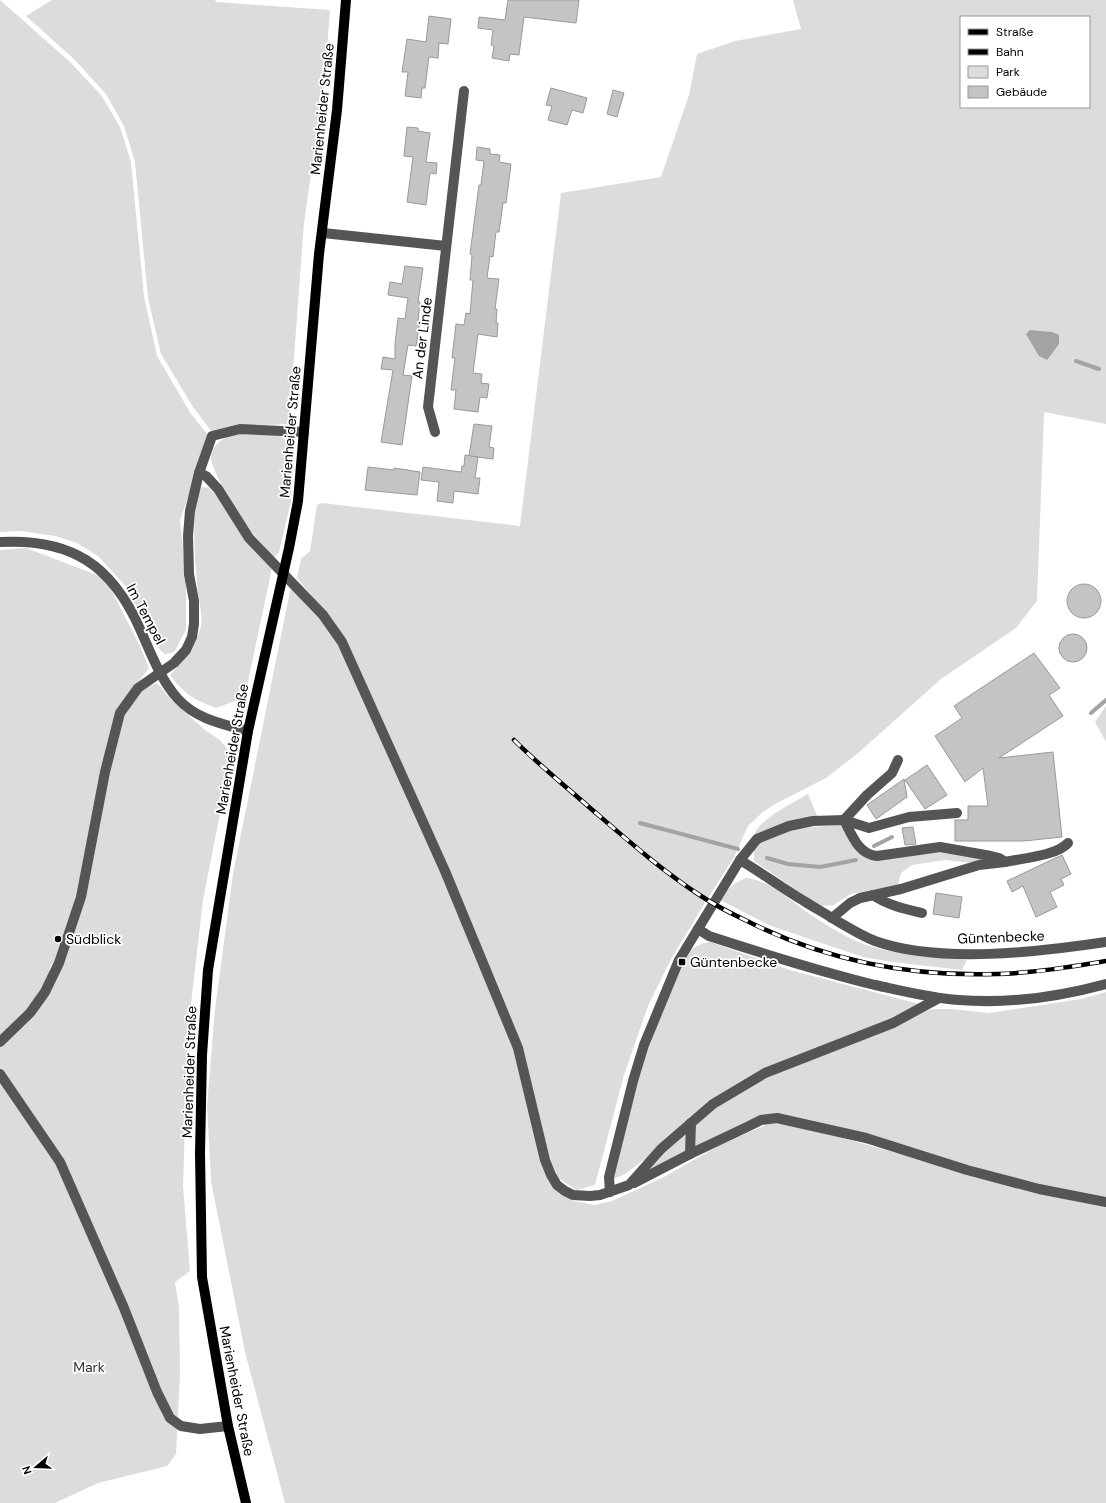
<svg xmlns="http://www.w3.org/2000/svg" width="1106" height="1503" viewBox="0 0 1106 1503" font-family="'DM Sans',sans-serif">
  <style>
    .green { fill: #dcdcdc; fill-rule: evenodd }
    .water { fill: #a3a3a3 }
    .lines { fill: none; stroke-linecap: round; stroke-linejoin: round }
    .stream { stroke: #a3a3a3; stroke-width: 4 }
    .building { fill: #c4c4c4; stroke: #999 }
    .minor { stroke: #555; stroke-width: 10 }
    .major { stroke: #000; stroke-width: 10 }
    .rail-casing { stroke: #000; stroke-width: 4.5 }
    .rail { stroke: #fff; stroke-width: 3; stroke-dasharray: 9; stroke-linecap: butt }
    .poi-dot { fill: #000; stroke: #fff; stroke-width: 1.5 }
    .labels { text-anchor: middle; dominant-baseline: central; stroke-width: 3.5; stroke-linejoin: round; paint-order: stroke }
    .street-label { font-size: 14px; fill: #000; stroke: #fff }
    .poi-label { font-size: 14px; fill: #000; stroke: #fff; text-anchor: start }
    .park-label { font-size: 14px; fill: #333; stroke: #fff }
  </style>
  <rect width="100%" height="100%" fill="#fff"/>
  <g class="green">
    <path d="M0,0L70,62L101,95L120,127L131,162L144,296L157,356L191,414L208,435L201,452L194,480L180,520L186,577V629L175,651L171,653L165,654L161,651L150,634L128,589L98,556L77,543L55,536L22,531L0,532Z"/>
    <path d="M52,0H215L216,2L330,10L325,76L304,223L289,424L239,426L212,432L193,407L161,354L148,298L135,162L124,126L106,94L74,59L26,16Z"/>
    <path d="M793,0H1106V424L1044,412L1037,601L1016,628L941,679L857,754L826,778L775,804L763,812L748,826L733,859L711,893L671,959L648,1006L624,1075L595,1185L576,1190L557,1177L544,1142L521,1049L326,613L297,578L301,559L310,551L317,505L322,503L520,526L561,193L661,177L689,95L697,54L735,41L801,29ZM961,17H1089V107H961Z"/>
    <path d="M240,432L281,436L292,446L294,452L291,501L279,552L274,557C263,546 253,534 244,522C236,512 210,468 211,456C213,442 228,436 240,432Z"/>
    <path d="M202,487L209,488L214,493L238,528L272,568L246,691L238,700L216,708C191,698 187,696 170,675C185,658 195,649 201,626C203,618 199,601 198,593C196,573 189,500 202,487Z"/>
    <path d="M26,548L105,578L139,644L149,668L117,710L102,771L77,895L56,959L49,969L54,976L61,965L83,898L108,772L123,713L140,690L157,683L173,702L205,730L220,740L228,750L230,761V771L219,819L203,900L188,1030L183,1186L190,1271L175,1282L179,1308L180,1374L176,1454L167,1466L98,1483L55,1503H0V550Z"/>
    <path d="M291,586L309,603L338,643L442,872L515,1048L560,1193L574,1201L595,1205L612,1201L664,1177L720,1145L777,1120L1038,1192L1106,1204V1503H285L245,1352L211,1181L207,1106L215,1009L233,874Z"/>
    <path d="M1106,706V742L1095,722Z"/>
    <path d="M808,794L818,818L779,825L754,837C755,821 795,802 808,794Z"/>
    <path d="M837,825L842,826L860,853L941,851L989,860L972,863L945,860L912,865L901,873L898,885L851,894L834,905L821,906L814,902L754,861V850L763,840L792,829Z"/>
    <path d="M746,878C768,880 786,897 804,910C820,921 838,933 856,941C887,955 934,956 967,960L962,970L892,962L863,957L771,926L720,900C727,889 733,883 746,878Z"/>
    <path d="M710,942L790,970L919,1004L891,1020L763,1071L625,1174L611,1180C628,1116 644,1051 671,991C676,979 680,965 687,955C692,947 701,943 710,942Z"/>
    <path d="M1106,992V1198L1040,1186L777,1115L716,1138L645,1171L663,1152L715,1108L766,1076L917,1014L933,1009H952L989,1013L1081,999Z"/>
  </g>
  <path class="water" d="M1030,330L1052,332L1059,335V344L1047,360L1039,356L1026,334Z"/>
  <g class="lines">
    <g class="stream">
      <path d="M1076,361L1099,369"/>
      <path d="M1091,713L1106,700"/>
      <path d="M640,823L738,849"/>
      <path d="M874,846L892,837"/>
      <path d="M767,858L788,864L820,867L856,860"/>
    </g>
  </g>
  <g class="building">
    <path d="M508,0H579L576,23L524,17L519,55L510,54L509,61L492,58L494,46L491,45L493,30L478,28L479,17L505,20Z"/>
    <path d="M429,16L451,19L448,44L439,43L438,58L429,57L425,88H422L421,98L405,96L408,72H402L407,39L426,42Z"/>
    <path d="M551,88L587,98L583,113L572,110L567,125L548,120L552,106L546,105Z"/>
    <path d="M613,90L624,93L617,117L607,114Z"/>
    <path d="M407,127L418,128V131L430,133L426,162L437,163L436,174L430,173L426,205L407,202L413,157L404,156Z"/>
    <path d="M477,147L490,149V154L500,155L499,162L511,164L506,203H503L499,232H496L493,257L490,256L487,278L499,279L495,309H497L496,323H498L497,337L478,334L473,373L482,374L481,383L489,384L487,398L480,397L478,412L454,409L456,390H451L455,358H452L456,324L464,325L466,313L470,314L473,280H470L472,255L470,254L479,185H481L484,161L476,160Z"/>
    <path d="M405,266L423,268L418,302H420L418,321H420L416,346L408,345L403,375L412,376L402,445L381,442L393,370L381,369L383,357L395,359V344L398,318L405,319L408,298L388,295L390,282L402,284Z"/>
    <path d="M474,424L492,426L489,447L494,448L493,459L469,456Z"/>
    <path d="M465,455L478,457L475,478H480L478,494L454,491L453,503L437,501L439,482L421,480L423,467L461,472L462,466H464Z"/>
    <path d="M368,467L394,470V468L420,472L417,495L365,490Z"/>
    <circle cx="1084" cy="601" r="17"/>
    <circle cx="1073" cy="648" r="14"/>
    <path d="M1034,653L1060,688L1049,695L1063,716L999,758L1053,752L1062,837L1024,841H955V820H968V806H988L983,768L965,782L935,736L962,718L954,706Z"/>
    <path d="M927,765L947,795L925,809L905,780Z"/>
    <path d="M904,779L907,797L876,819L867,805Z"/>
    <path d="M913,827L916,844L905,845L902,828Z"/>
    <path d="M1062,855L1071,874L1061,879L1064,885L1050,892L1057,907L1036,917L1023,886L1012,892L1007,881Z"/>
    <path d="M936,893L962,897L959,918L933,914Z"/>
  </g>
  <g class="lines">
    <g class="minor">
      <path d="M323,233L446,246"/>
      <path d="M435,432L428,407L464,91"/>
      <path d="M199,473L206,476L218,489L249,538L323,615L342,642L445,871L518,1048L545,1160L551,1175L557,1185L565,1191L573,1195L590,1196L600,1195L629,1185L661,1149L713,1104L765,1073L893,1023L939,998"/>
      <path d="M0,542C71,538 112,565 140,629C151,653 160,679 178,699C196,719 223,724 248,731"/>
      <path d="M740,860C762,873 782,888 804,901C813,907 823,912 832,918C846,926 860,935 875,941C939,964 1040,952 1106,942"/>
      <path d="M1005,862C1023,858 1056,856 1068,843"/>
      <path d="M873,895C887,905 905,909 922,913"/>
      <path d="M832,918L850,903L860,898L901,889L979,865L1005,862L999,858L991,856L940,847L877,856C858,854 852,835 844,820L867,795L892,773L898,760"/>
      <path d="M698,929L709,936C764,954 819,971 875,985C903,991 930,998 959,1000C1008,1004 1058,997 1106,984"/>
      <path d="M0,1042L30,1013L45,992L59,963L81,897L105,772L120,713L138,688L174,663L186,650L192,637L194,624V601L189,574L188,536L190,511L199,473L212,436L240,429L304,432"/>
      <path d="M0,1074L60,1162L124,1308L157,1392L170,1418L181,1426L200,1429L228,1426"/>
      <path d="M690,1154L691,1123"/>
      <path d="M634,1183L690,1154L747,1127L761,1120L777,1118L866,1138L967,1170L1039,1189L1106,1202"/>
      <path d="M610,1192L609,1177L633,1081L644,1045L679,960L740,860L757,839L789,826L813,821L844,820L869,828L909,817L957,813"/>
    </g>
    <path class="major" d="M246,1503L228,1426L202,1277L200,1153L202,1055L208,970L214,934L248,731L289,548L298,501L319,254L337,110L346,0"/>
    <g class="rail-casing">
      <path id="rail" d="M514,740C538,764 564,785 589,807C625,838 661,870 701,896C715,905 730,913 745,920C824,960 909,977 997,974C1033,973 1070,967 1106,961"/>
    </g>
    <use href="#rail" class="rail"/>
  </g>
  <g class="poi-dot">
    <circle cx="58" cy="939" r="4"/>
    <rect x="678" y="958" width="8" height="8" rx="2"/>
  </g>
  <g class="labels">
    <g class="street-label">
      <text transform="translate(322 109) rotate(-84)">Marienheider Straße</text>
      <text transform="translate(422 338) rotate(-83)">An der Linde</text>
      <text transform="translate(290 432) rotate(-85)">Marienheider Straße</text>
      <text transform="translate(146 614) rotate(62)">Im Tempel</text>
      <text transform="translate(232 749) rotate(-80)">Marienheider Straße</text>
      <text transform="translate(1001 937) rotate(-2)">Güntenbecke</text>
      <text transform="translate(189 1072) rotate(-88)">Marienheider Straße</text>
      <text transform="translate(237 1391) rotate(79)">Marienheider Straße</text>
    </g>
    <g class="poi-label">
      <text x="66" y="939">Südblick</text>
      <text x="690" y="962">Güntenbecke</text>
    </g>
    <g class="park-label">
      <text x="89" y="1367">Mark</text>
    </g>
  </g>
  <rect x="960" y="16" width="130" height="92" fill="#ffffff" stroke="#999999"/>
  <rect x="968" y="29" width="20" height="6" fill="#000000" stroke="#999999"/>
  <text x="996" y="36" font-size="12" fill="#000000">Straße</text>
  <rect x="968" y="49" width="20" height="6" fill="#000000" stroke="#999999"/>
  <text x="996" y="56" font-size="12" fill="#000000">Bahn</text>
  <rect x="968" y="66" width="20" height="12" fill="#dcdcdc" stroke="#999999"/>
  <text x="996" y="76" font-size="12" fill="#000000">Park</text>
  <rect x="968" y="86" width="20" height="12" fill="#c4c4c4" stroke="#999999"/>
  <text x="996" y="96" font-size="12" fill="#000000">Gebäude</text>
  <g transform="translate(36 1467) rotate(251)" stroke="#ffffff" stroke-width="3" paint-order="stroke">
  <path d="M0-3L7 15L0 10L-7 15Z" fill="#000000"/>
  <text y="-6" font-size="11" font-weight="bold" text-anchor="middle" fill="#000000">N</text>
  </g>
</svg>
